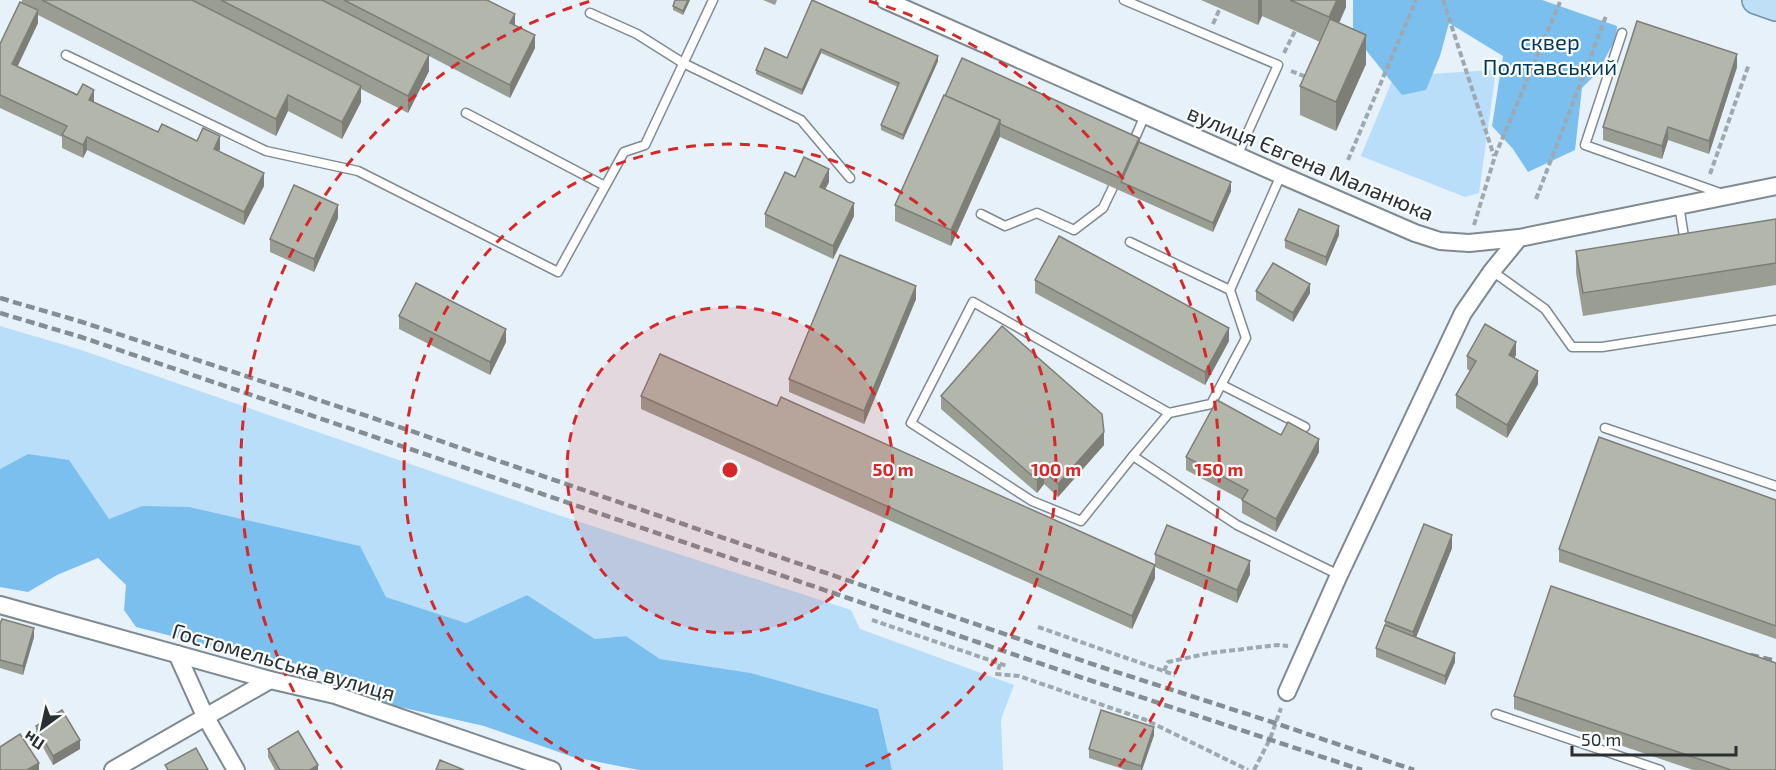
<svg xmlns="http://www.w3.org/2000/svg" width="1776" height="770" viewBox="0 0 1776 770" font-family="'Exo 2',sans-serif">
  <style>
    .green { fill: #b8def9 }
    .forest { fill: #7bbfef }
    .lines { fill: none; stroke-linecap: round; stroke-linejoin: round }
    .lane-casing { stroke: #7f8990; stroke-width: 11 }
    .street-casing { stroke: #7f8990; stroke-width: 20 }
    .primary-casing { stroke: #6f94af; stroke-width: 30 }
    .path { stroke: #9fa8ae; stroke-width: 4; stroke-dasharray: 6 3; stroke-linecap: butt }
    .lane { stroke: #fff; stroke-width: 8 }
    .street { stroke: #fff; stroke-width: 16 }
    .primary { stroke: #bfdff7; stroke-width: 27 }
    .rail { stroke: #858c92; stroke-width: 4.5; stroke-dasharray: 9 4.5; stroke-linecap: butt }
    .wall { fill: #9a9d92 }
    .shaded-wall { fill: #7d7f77 }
    .building { fill: #b3b6aa; stroke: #7d7f77; stroke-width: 1.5 }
    .ring { fill: none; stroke: #d62828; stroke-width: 3; stroke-dasharray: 10 8 }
    .labels { text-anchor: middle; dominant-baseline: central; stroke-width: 4.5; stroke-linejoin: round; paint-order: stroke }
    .park-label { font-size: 22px; fill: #003756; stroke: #fafdfe }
    .street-label { font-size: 22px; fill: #2a2f32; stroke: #fafdfe }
    .centre { fill: #d62828; stroke: #fafdfe; stroke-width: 3 }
    .ring-label { font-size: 18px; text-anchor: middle; font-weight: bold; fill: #d62828; stroke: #fafdfe; stroke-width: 4.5; stroke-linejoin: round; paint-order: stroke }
  </style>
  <rect width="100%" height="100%" fill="#e6f1f9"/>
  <g class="green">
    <path d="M1496,70L1479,193L1465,197L1361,156L1394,76Z"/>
    <path d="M0,326L78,349L549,512L851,610L860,629L1014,685L1001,719L1003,770H892L878,709L751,673L660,659L626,636L595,639L527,595L466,623L386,597L359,546L142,506L109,519L28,454L0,469Z"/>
  </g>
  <g class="forest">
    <path d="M1353,0H1542L1617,26L1616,38L1598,72L1582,88L1575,150L1528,172L1513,149L1492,126L1503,56L1449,23L1440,56L1426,90L1402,95L1353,34Z"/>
    <path d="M28,454L69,460L109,519L142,506L189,507L360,546L386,597L466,623L527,595L595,639L626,636L660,659L751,673L878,709L892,770H639L573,757L484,726L391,705L313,667L235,652L136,627L124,610L126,585L98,558L57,575L28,592L0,587V469Z"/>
  </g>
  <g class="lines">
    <g class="lane-casing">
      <g id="lane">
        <path d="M1124,0L1278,65L1237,156"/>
        <path d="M590,13L637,34L683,63L801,120L850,178"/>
        <path d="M1622,33L1585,145L1720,193"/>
        <path d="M66,55L266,151L358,171L558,272L624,152L645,145L713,0"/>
        <path d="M466,113L605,186"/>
        <path d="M1132,145L1145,115"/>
        <path d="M1679,205L1685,243H1687"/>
        <path d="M981,214L1005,226L1037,213L1074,230L1103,208L1113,187"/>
        <path d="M1130,242L1230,290"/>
        <path d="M1492,271L1545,309L1572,347H1602L1776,320"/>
        <path d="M1222,385L1305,427"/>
        <path d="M1169,413L1133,456L1237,525L1339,575"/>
        <path d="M1605,428L1776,486"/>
        <path d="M1133,456L1081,521L1032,501L911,423L973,302L1169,413L1211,404L1246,338L1230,290L1281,175"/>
        <path d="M1496,714L1660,770"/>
      </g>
    </g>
    <g class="street-casing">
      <g id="street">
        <path d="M885,0L1281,175L1415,233L1440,241L1469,243L1519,238L1776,186"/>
        <path d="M0,605L270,680L335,695L552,770"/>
        <path d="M177,654L205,716L236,770"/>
        <path d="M1287,692L1339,575L1463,313L1492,271L1519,238"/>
        <path d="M113,770L270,680"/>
      </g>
    </g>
    <g class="primary-casing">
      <path id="primary" d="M1756,0L1776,7"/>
    </g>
    <g class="path">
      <path d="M1443,0L1494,156"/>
      <path d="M1213,24L1220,8"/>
      <path d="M1284,53L1295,31"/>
      <path d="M1291,71L1309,78"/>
      <path d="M1348,160L1416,0"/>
      <path d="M1710,174L1749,64"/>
      <path d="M1536,199L1606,16"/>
      <path d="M1474,225L1495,156L1560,2"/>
      <path d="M872,620L1007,666"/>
      <path d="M1038,627L1175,675"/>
      <path d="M1000,664L997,674L1019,676L1146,720L1248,770"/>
      <path d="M1164,671L1168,662L1210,653L1277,645L1288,646"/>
      <path d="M1254,770L1270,739L1281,708"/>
    </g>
    <use href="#lane" class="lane"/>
    <use href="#street" class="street"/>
    <use href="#primary" class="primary"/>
    <g class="rail">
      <path d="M0,298L82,322L373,418L1101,667L1275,723L1414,770"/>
      <path d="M0,313L81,337L1080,677L1362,770"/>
      <path d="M1750,655L1776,661"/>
    </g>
  </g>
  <g class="wall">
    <path d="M22,0H487L515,25L535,48L510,98L429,56V71L408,113L361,89V102L342,139L288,111L276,136L38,15V23L18,66L158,132L197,141L220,149L219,151L264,186L244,225L87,150L83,158L62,148V137L0,108V44L22,3Z"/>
    <path d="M690,0L683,15L673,10V6Z"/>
    <path d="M763,0H777L775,5Z"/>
    <path d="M812,0L938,61L903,140L881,130V125L898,87L821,53L802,95L756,74V70L787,58Z"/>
    <path d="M1201,0H1346V7L1339,23L1366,64L1336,131L1300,115V86L1320,42L1262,16L1258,25Z"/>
    <path d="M1737,67L1709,154L1668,140L1662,159L1603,140V127Z"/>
    <path d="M944,95L1139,142L1231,191L1213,232L1000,137L951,246L895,221V205Z"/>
    <path d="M795,177L829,182L825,189L854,216L833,259L765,227V214Z"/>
    <path d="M338,218L314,272L270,252V239Z"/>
    <path d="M1776,219V285L1583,316L1576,273V251Z"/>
    <path d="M1339,235L1326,266L1285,248V240Z"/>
    <path d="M1035,280L1229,341L1205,385L1035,293Z"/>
    <path d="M1256,291L1310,293L1293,322L1256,300Z"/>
    <path d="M916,299L864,424L789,392V379Z"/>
    <path d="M399,316L506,342L490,375L399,329Z"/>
    <path d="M1516,355L1514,358L1538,384L1507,438L1456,408V395L1470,371L1467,369V356Z"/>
    <path d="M641,396L1155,565V554L1250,574L1237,603L1155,567V578L1132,629L641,409Z"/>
    <path d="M941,396L1104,445L1058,497L1044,484L1037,493L941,409Z"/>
    <path d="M1319,452L1276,532L1242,513V500L1186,470V457Z"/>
    <path d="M1776,500V639L1559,562V549Z"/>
    <path d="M1452,548L1416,637L1455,662L1445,685L1376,657V648L1385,625V621Z"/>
    <path d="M0,624L34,637L23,675L0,668Z"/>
    <path d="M1514,696L1776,770H1693L1514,709Z"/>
    <path d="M36,726L80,749L53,765L36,735Z"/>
    <path d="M1154,735L1142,770H1126L1089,758V749Z"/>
    <path d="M268,749L318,770H275L268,757Z"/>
  </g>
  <g class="shaded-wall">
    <path d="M688,0H690L683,15V11Z"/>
    <path d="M1258,0H1262V16L1258,25Z"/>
    <path d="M1337,0H1346V7L1329,46V17Z"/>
    <path d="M38,10V23L12,77V64Z"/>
    <path d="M515,14V27L510,23Z"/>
    <path d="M535,35V48L510,98V85Z"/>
    <path d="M1366,35V64L1336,131V102Z"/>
    <path d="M821,49V53L802,95V90Z"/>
    <path d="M1737,54V67L1709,154V141Z"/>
    <path d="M429,55V71L408,113V96Z"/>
    <path d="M938,56V61L903,140V135Z"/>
    <path d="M361,86V102L342,139V122Z"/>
    <path d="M94,90V103L89,100Z"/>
    <path d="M288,95V111L276,136V119Z"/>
    <path d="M1000,120V136L951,246V230Z"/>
    <path d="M1668,127V140L1662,159V146Z"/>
    <path d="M220,136V149L214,162V149Z"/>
    <path d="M87,137V150L83,158V145Z"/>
    <path d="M1139,138V151L1121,182V178Z"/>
    <path d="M829,169V182L820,200V187Z"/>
    <path d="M264,173V186L244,225V212Z"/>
    <path d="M1231,182V191L1213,232V223Z"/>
    <path d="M854,203V216L833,259V246Z"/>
    <path d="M338,205V218L314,272V259Z"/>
    <path d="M1339,226V235L1326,266V257Z"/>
    <path d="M1310,284V293L1293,322V313Z"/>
    <path d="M916,286V299L864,424V411Z"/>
    <path d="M1229,328V341L1205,385V372Z"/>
    <path d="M506,329V342L490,375V362Z"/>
    <path d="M1516,342V355L1509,368V355Z"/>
    <path d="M1538,371V384L1507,438V425Z"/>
    <path d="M1104,432V445L1058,497V484Z"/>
    <path d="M1319,439V452L1276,532V519Z"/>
    <path d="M1044,471V484L1037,493V480Z"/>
    <path d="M1452,535V548L1413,645V632Z"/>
    <path d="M1250,561V574L1237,603V590Z"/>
    <path d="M1155,565V578L1132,629V616Z"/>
    <path d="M34,628V637L23,675V666Z"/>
    <path d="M1455,653V662L1445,685V676Z"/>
    <path d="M1154,727V735L1142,770H1141V766Z"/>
    <path d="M80,740V749L53,765V756Z"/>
    <path d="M39,763V770H27Z"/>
    <path d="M318,765V770H310Z"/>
  </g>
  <g class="building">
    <path d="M42,0H192L361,86L342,122L288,95L276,119Z"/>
    <path d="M221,0H322L429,55L408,96Z"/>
    <path d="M344,0H487L515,14L510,23L535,35L510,85Z"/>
    <path d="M675,0H688L683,11L673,6Z"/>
    <path d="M812,0L938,56L903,135L881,125L899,83L821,49L802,90L756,70L765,48L787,58Z"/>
    <path d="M1290,0H1337L1329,17Z"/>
    <path d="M20,2L38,10L12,64L77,95L83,84L94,90L89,100L158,132L162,124L197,141L203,128L220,136L214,149L264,173L244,212L87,137L83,145L62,135L67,126L0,95V44Z"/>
    <path d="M1330,19L1366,35L1336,102L1300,86Z"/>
    <path d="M1637,21L1737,54L1709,141L1668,127L1662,146L1603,127Z"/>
    <path d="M962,58L1139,138L1121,178L1000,124V120L945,96Z"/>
    <path d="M944,95L1000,120L951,230L895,205Z"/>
    <path d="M1139,142L1231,182L1213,223L1121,182Z"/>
    <path d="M804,157L829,169L820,187L854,203L833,246L765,214L785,172L795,177Z"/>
    <path d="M294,185L338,205L314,259L270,239Z"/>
    <path d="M1299,209L1339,226L1326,257L1285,240Z"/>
    <path d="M1776,219V263L1583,293L1576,251Z"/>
    <path d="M1059,236L1229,328L1205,372L1035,280Z"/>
    <path d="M840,255L916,286L864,411L789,379Z"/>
    <path d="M1273,263L1310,284L1293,313L1256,291Z"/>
    <path d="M416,283L506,329L490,362L399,316Z"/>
    <path d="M1485,324L1516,342L1509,355L1538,371L1507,425L1456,395L1476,361L1467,356Z"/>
    <path d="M1002,326L1102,414L1104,432L1058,484L1044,471L1037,480L941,396Z"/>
    <path d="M660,354L777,406L781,397L1155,565L1132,616L641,396Z"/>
    <path d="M1217,400L1281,435L1288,422L1319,439L1276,519L1242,500L1248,490L1186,457Z"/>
    <path d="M1599,437L1776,500V626L1559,549Z"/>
    <path d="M1424,524L1452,535L1413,632L1385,621Z"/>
    <path d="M1167,525L1250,561L1237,590L1155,554Z"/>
    <path d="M1551,586L1776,663V770H1731L1514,696Z"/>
    <path d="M2,619L34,628L23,666L0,660V624Z"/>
    <path d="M1385,625L1455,653L1445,676L1376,648Z"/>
    <path d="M62,710L80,740L53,756L36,726Z"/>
    <path d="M1101,710L1154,727L1141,766L1089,749Z"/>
    <path d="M298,731L318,765L310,770H280L268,749Z"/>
    <path d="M20,734L39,763L27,770H0V747Z"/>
    <path d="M196,748L208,770H168L165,765Z"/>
    <path d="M440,760L464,770H436Z"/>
  </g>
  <circle cx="730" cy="470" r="163" fill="#d62828" fill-opacity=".12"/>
  <g class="ring">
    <circle cx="730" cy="470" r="163"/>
    <path d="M600 769A326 326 0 1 1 860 769"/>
    <path d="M342 768A489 489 0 0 1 591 1M869 1A489 489 0 0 1 1118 768"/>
  </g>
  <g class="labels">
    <g class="park-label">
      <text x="1550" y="41">сквер<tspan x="1550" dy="25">Полтавський</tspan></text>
    </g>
    <g class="street-label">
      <text transform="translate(1311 162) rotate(23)">вулиця Євгена Маланюка</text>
      <text transform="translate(284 661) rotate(16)">Гостомельська вулиця</text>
    </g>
  </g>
  <circle cx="730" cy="470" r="9" class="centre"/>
  <g class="ring-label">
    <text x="893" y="476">50 m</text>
    <text x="1056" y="476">100 m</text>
    <text x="1219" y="476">150 m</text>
  </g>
  <g transform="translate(42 728) rotate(213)" stroke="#fafdfe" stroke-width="4.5" paint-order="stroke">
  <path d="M0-4.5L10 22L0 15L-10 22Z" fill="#2a2f32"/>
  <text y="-9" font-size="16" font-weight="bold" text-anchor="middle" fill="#2a2f32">Пн</text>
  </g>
  <path d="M1572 746v9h164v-9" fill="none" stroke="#2a2f32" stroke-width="3"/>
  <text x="1581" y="746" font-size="18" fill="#2a2f32" stroke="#fafdfe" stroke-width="4.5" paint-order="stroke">50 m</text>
</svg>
